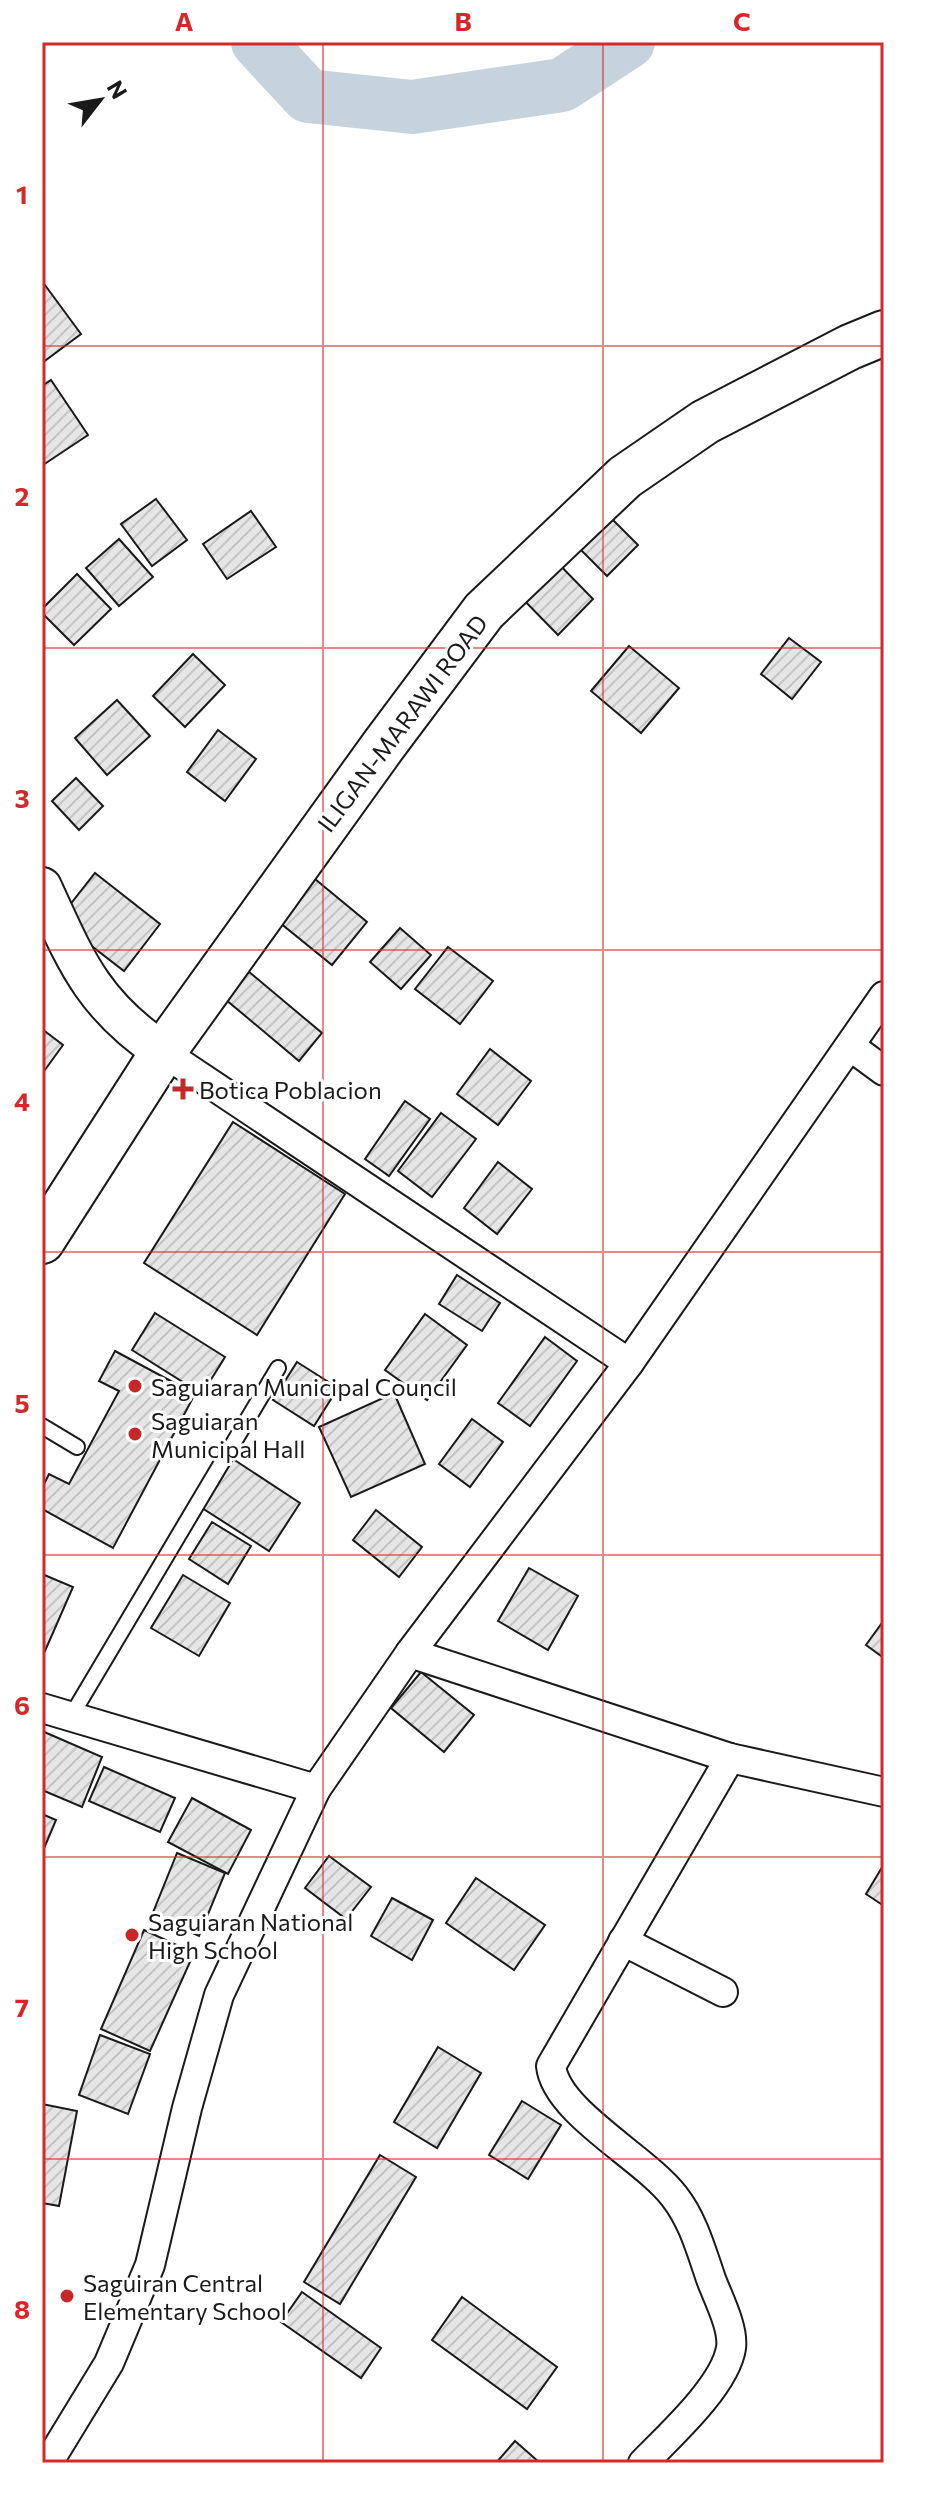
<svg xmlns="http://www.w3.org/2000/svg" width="926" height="2505" viewBox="0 0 926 2505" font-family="Commissioner,sans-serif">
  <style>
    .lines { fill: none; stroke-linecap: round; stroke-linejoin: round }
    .river { stroke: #c6d2dc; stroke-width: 54 }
    .building { fill: url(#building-hatch); stroke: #1a1a1a; stroke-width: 2 }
    .lane-casing { stroke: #1a1a1a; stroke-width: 18 }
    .street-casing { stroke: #1a1a1a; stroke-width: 32 }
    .secondary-casing { stroke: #1a1a1a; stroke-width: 42 }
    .highway-casing { stroke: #1a1a1a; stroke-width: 48 }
    .lane { stroke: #fff; stroke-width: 14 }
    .street { stroke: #fff; stroke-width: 28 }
    .secondary { stroke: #fff; stroke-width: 38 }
    .highway { stroke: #fff; stroke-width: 44 }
    .grid { fill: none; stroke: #d62828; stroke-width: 2; stroke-opacity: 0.55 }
    .poi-dot { fill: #c62828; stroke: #fff; stroke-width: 3 }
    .labels { text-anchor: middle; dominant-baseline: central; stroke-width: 6; stroke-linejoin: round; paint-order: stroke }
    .street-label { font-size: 24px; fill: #1a1a1a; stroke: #fff }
    .poi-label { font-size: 24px; fill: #1a1a1a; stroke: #fff; text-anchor: start }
    .neatline { fill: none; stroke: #d62828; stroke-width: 3 }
    .grid-label { font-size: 26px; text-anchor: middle; font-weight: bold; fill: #d62828 }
  </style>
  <defs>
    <pattern id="building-hatch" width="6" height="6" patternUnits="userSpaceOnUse" patternTransform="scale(2)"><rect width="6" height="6" fill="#e6e6e6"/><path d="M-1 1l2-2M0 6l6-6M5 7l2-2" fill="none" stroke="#c5c5c5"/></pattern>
  </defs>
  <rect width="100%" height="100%" fill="#fff"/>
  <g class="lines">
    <path class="river" d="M258,42L308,96L412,107L562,85L628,42"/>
  </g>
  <g class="building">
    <path d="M42,281L81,334L42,363Z"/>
    <path d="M51,380L88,435L43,465L42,386Z"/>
    <path d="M156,499L187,540L152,566L121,524Z"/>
    <path d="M251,511L276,547L227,579L203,544Z"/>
    <path d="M607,514L638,545L607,576L576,545Z"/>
    <path d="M119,539L153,577L119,606L86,568Z"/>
    <path d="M548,553L593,599L558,635L513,589Z"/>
    <path d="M77,574L111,609L74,645L42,613V609Z"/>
    <path d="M789,638L821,662L792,699L761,674Z"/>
    <path d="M629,646L679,688L641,733L591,691Z"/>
    <path d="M193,654L225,685L185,727L153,696Z"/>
    <path d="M117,700L150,736L107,775L75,738Z"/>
    <path d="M218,730L256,759L225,801L187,772Z"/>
    <path d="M76,778L103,806L79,830L52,801Z"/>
    <path d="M95,873L160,924L124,971L58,920Z"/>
    <path d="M315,879L367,922L332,965L279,922Z"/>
    <path d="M400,928L431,955L401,989L370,962Z"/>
    <path d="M448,947L493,981L460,1024L415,989Z"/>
    <path d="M248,971L322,1033L299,1061L225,999Z"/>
    <path d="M42,1029L63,1045L42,1074Z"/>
    <path d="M490,1049L531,1081L498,1125L457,1094Z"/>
    <path d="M405,1101L430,1119L389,1176L365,1159Z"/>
    <path d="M441,1113L476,1139L432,1197L398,1171Z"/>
    <path d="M233,1122L345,1194L257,1335L144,1263Z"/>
    <path d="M498,1162L532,1189L497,1234L464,1208Z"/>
    <path d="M457,1275L500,1303L482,1331L439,1304Z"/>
    <path d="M155,1313L225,1357L202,1394L132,1350Z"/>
    <path d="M425,1314L467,1345L427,1400L385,1370Z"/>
    <path d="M545,1337L577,1361L530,1426L498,1403Z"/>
    <path d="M115,1351L195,1394L113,1548L42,1509V1488L49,1474L69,1484L119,1391L99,1381Z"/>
    <path d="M297,1362L338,1388L314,1426L273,1400Z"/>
    <path d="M394,1393L425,1464L351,1497L319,1427Z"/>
    <path d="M472,1419L503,1442L470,1487L439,1464Z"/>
    <path d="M233,1459L300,1503L269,1551L202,1508Z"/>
    <path d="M376,1510L422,1547L399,1577L353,1540Z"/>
    <path d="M212,1522L251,1546L228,1584L189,1559Z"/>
    <path d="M529,1568L578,1596L548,1650L498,1621Z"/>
    <path d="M42,1574L73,1587L45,1651L42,1650Z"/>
    <path d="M183,1575L230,1603L199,1656L151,1628Z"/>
    <path d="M884,1620V1658L866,1645Z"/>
    <path d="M421,1672L474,1715L444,1752L391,1708Z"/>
    <path d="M42,1731L102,1757L82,1807L42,1790Z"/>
    <path d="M104,1767L175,1798L160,1832L89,1801Z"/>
    <path d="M192,1798L251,1830L228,1874L168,1842Z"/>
    <path d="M42,1814L56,1820L42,1853Z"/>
    <path d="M177,1853L225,1873L199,1936L152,1915Z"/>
    <path d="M329,1856L371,1887L346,1919L305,1888Z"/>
    <path d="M884,1864V1906L866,1894Z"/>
    <path d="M476,1878L545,1925L514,1970L446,1923Z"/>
    <path d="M392,1898L433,1920L412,1960L371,1936Z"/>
    <path d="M144,1930L194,1953L150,2051L101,2029Z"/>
    <path d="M100,2035L150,2054L128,2114L79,2095Z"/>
    <path d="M438,2047L481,2073L437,2148L394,2122Z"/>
    <path d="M522,2101L561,2125L528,2179L489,2155Z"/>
    <path d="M42,2104L77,2111L59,2206L42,2203Z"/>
    <path d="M380,2155L416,2177L340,2304L304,2282Z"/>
    <path d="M302,2292L381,2348L361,2378L281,2322Z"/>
    <path d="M462,2297L557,2367L527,2409L432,2340Z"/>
    <path d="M515,2441L540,2463H496Z"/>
  </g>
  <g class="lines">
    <g class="lane-casing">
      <g id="lane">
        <path d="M42,1426L77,1447"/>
        <path d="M70,1718L278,1368"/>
      </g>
    </g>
    <g class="street-casing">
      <g id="street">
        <path d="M850,1046L884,1071"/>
        <path d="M163,1052L629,1363"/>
        <path d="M410,1653L730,1758L884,1792"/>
        <path d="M42,1708L316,1789"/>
        <path d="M623,1941L723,1992"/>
        <path d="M48,2463L109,2363L150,2265L187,2108L219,1995L316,1789L410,1653L629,1363L884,996"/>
        <path d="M643,2463C669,2436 725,2386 731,2348C734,2328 718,2298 711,2279C701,2250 693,2220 674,2196C644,2157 556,2112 551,2066L730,1758"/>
      </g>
    </g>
    <g class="secondary-casing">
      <path id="secondary" d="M42,887C76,961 92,1004 163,1052"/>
    </g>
    <g class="highway-casing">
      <path id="highway" d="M42,1241L163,1052L383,746L484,611L625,477L705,422L850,347L884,333"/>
    </g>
    <use href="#lane" class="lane"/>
    <use href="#street" class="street"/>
    <use href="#secondary" class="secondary"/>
    <use href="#highway" class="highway"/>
  </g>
  <path class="grid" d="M323,42V2463M603,42V2463M42,346H884M42,648H884M42,950H884M42,1252H884M42,1555H884M42,1857H884M42,2159H884"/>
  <g class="poi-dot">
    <path d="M179 1077h8v8h8v8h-8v8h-8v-8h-8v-8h8z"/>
    <circle cx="135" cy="1386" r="8"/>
    <circle cx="135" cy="1434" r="8"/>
    <circle cx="132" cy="1935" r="8"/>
    <circle cx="67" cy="2296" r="8"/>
  </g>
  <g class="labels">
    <g class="street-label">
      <text transform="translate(402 723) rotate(-53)">ILIGAN-MARAWI ROAD</text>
    </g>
    <g class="poi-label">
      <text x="199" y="1089">Botica Poblacion</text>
      <text x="151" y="1386">Saguiaran Municipal Council</text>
      <text x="151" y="1420">Saguiaran<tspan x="151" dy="28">Municipal Hall</tspan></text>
      <text x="148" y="1921">Saguiaran National<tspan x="148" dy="28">High School</tspan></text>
      <text x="83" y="2282">Saguiran Central<tspan x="83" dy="28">Elementary School</tspan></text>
    </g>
  </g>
  <rect width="926" height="2505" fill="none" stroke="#ffffff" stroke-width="88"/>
  <g transform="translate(100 100) rotate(59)" stroke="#ffffff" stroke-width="6" paint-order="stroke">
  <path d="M0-6L14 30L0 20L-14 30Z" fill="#1a1a1a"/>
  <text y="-12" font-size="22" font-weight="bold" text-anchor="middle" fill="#1a1a1a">N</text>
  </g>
  <rect x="44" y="44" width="838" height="2417" class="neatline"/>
  <g class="grid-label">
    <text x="184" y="31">A</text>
    <text x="463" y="31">B</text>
    <text x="742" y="31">C</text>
    <text x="22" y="204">1</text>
    <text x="22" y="506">2</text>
    <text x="22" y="808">3</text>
    <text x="22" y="1111">4</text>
    <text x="22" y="1413">5</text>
    <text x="22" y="1715">6</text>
    <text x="22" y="2017">7</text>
    <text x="22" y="2319">8</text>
  </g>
</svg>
